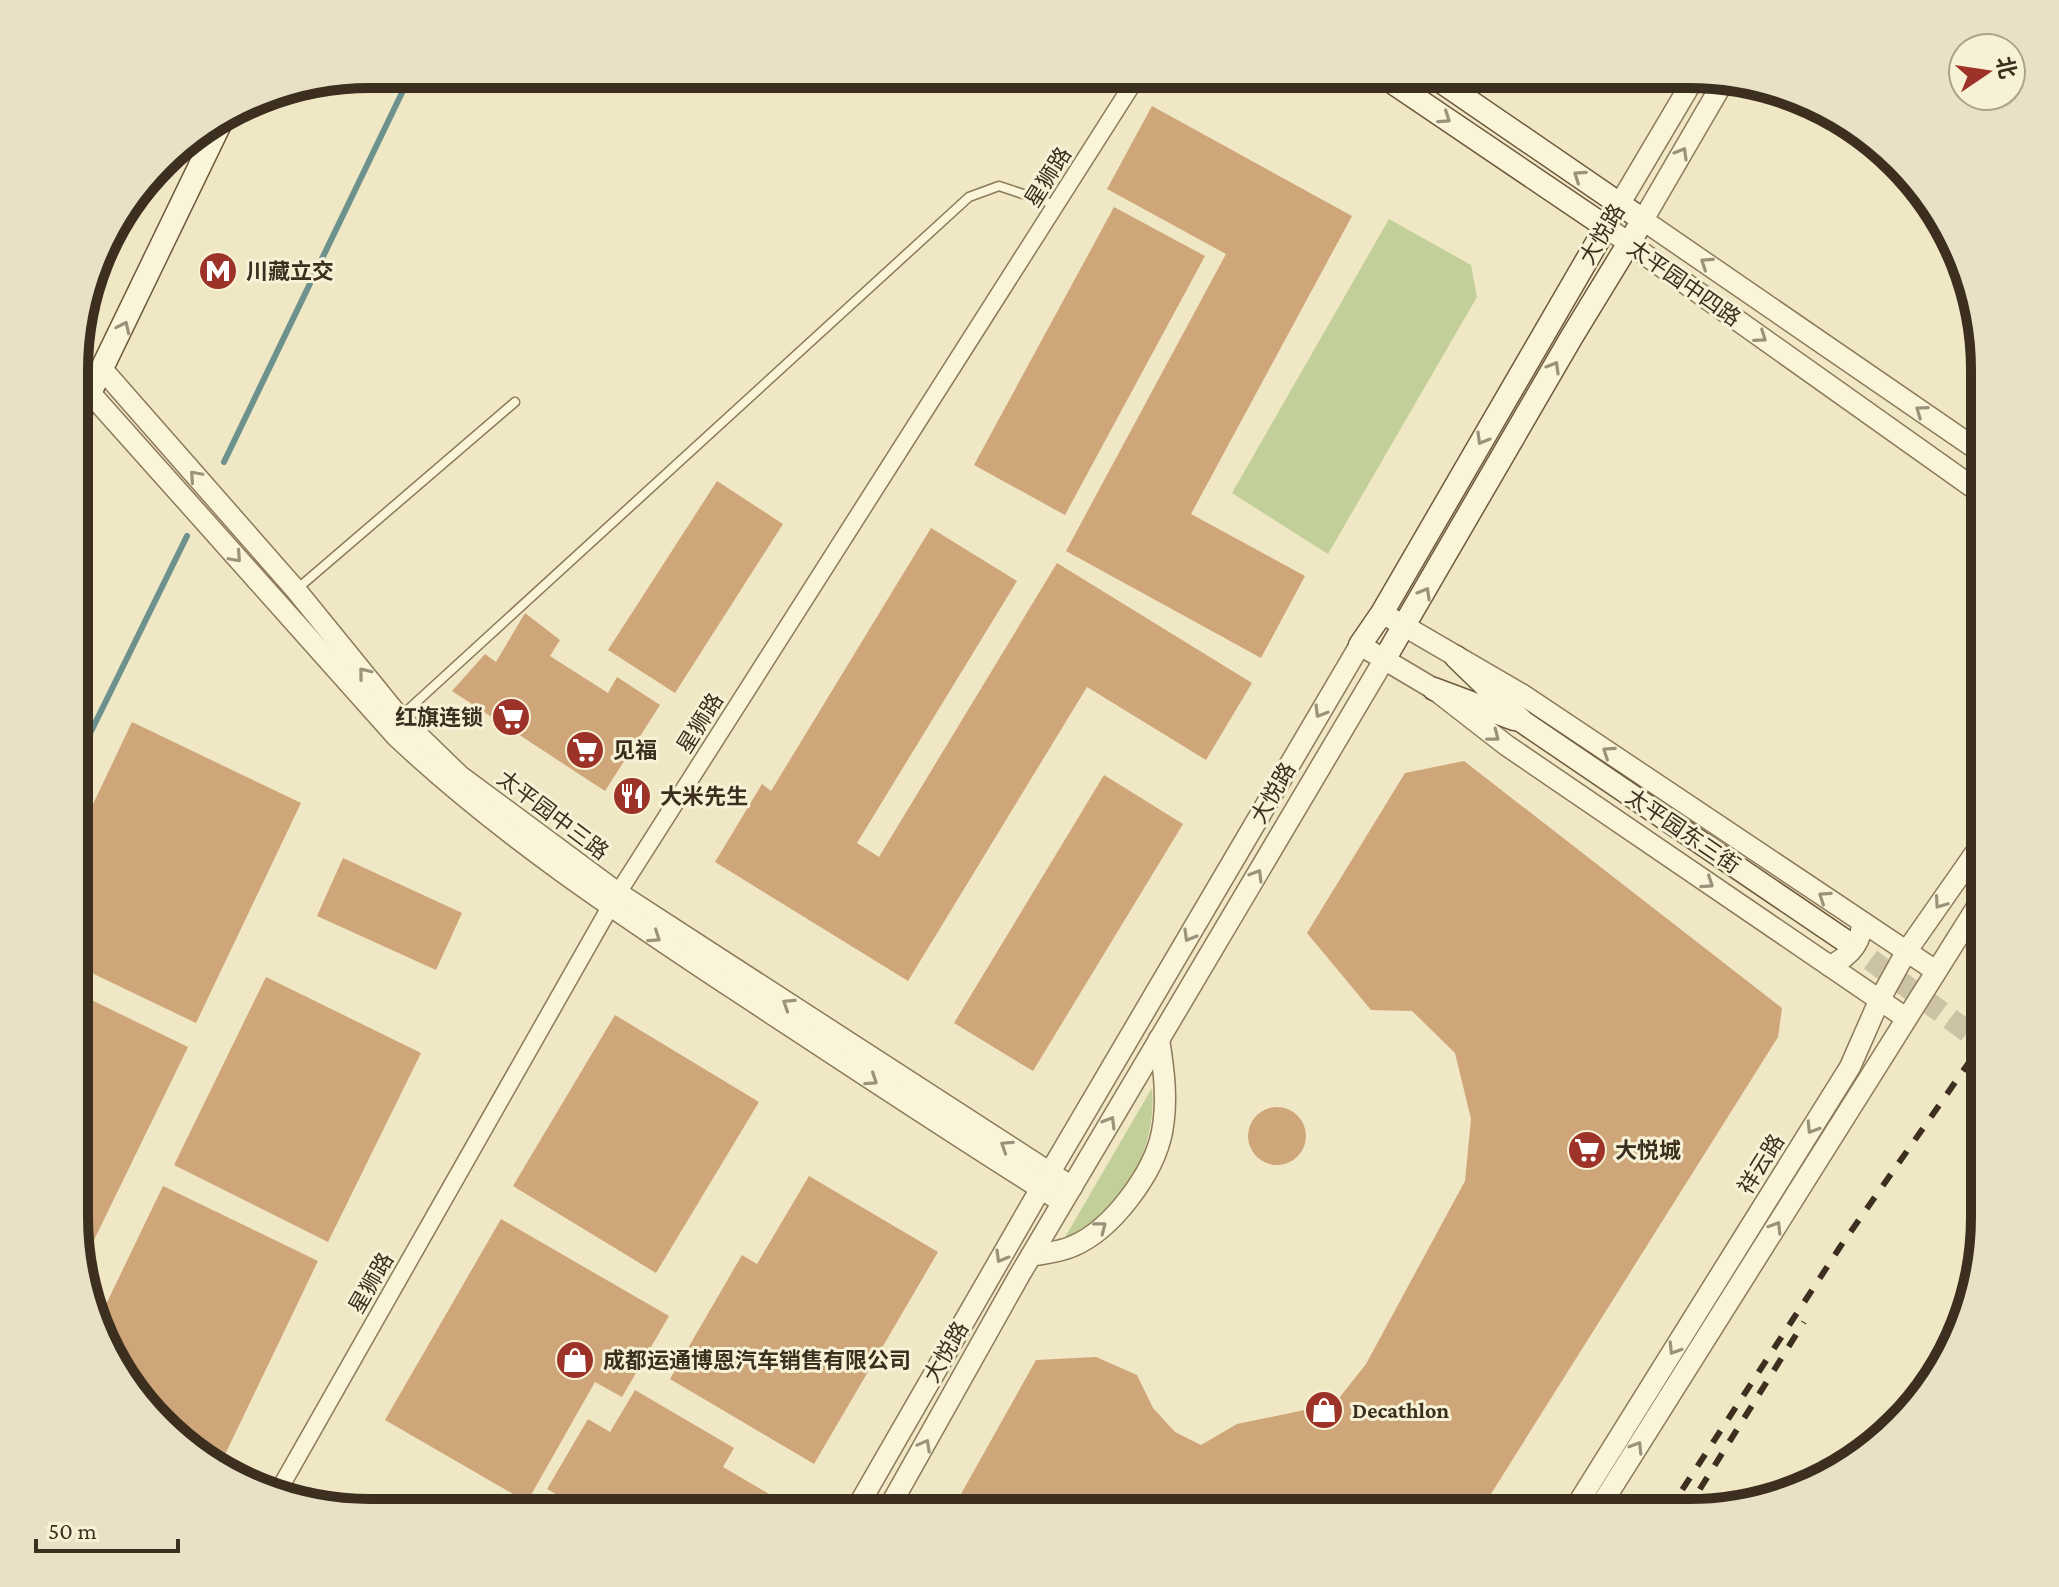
<svg xmlns="http://www.w3.org/2000/svg" width="2059" height="1587" viewBox="0 0 2059 1587" font-family="'Crimson Pro','Noto Sans SC',serif">
  <style>
    .green { fill: #c3cf98 }
    .lines { fill: none; stroke-linecap: round; stroke-linejoin: round }
    .stream { stroke: #6d928d; stroke-width: 6 }
    .building { fill: #cfa67a }
    .secondary-tunnel { stroke: #ccc2a4; stroke-width: 22; stroke-dasharray: 22 11; stroke-linecap: butt }
    .service-casing { stroke: #8c7a5a; stroke-width: 11 }
    .minor-casing { stroke: #8c7a5a; stroke-width: 19 }
    .tertiary-casing { stroke: #8c7a5a; stroke-width: 23 }
    .secondary-casing { stroke: #6e5a3d; stroke-width: 25 }
    .service { stroke: #faf4d9; stroke-width: 8 }
    .minor { stroke: #faf4d9; stroke-width: 16 }
    .tertiary { stroke: #faf4d9; stroke-width: 20 }
    .secondary { stroke: #faf4d9; stroke-width: 22 }
    .rail { stroke: #3c2f1f; stroke-width: 6; stroke-dasharray: 14 14; stroke-linecap: butt }
    .oneway { stroke: #9b927c }
    .labels { text-anchor: middle; dominant-baseline: central; stroke-width: 6; stroke-linejoin: round; paint-order: stroke }
    .street-label { font-size: 22px; fill: #3c2f1f; stroke: #f7f1d5 }
    .poi-label { font-size: 22px; font-weight: bold; fill: #3c2f1f; stroke: #f7f1d5; text-anchor: start }
    .rim { fill: none; stroke: #3c2f1f; stroke-width: 10 }
  </style>
  <rect width="100%" height="100%" fill="#f0e7c5"/>
  <g class="green">
    <path d="M1389,219L1471,265L1477,297L1328,554L1232,493Z"/>
    <path d="M1152,1088C1157,1139 1131,1199 1087,1229C1081,1233 1071,1236 1064,1239Z"/>
  </g>
  <g class="lines">
    <g class="stream">
      <path d="M224,462L411,74"/>
      <path d="M76,762L187,536"/>
    </g>
  </g>
  <g class="building">
    <path d="M1152,106L1352,216L1191,514L1305,576L1261,658L1066,551L1226,254L1107,189Z"/>
    <path d="M1114,207L1205,256L1065,515L974,465Z"/>
    <path d="M717,481L783,524L675,693L608,650Z"/>
    <path d="M931,528L1017,581L857,843L879,857L1057,563L1252,683L1206,760L1087,687L908,981L715,862L762,784L771,791Z"/>
    <path d="M525,613L560,640L550,656L608,693L617,677L660,705L605,791L452,691L485,654L496,662Z"/>
    <path d="M132,722L301,803L196,1023L75,965L76,840Z"/>
    <path d="M1464,761L1782,1008L1778,1037L1479,1513H963L961,1494L1036,1360L1096,1357L1137,1375L1153,1408L1175,1432L1201,1445L1237,1424L1309,1409L1340,1397L1366,1364L1465,1181L1471,1119L1455,1053L1412,1011L1371,1010L1307,933L1405,773Z"/>
    <path d="M1104,775L1183,824L1033,1071L954,1023Z"/>
    <path d="M343,858L462,913L436,970L317,916Z"/>
    <path d="M266,977L421,1053L328,1242L174,1165Z"/>
    <path d="M75,992L188,1047L94,1240L75,1231Z"/>
    <path d="M615,1015L759,1102L656,1273L513,1186Z"/>
    <circle cx="1277" cy="1136" r="29"/>
    <path d="M809,1176L938,1252L814,1464L670,1379L742,1255L757,1264Z"/>
    <path d="M163,1186L318,1261L219,1467L175,1440L105,1348L98,1321Z"/>
    <path d="M501,1219L669,1316L622,1397L595,1382L527,1502L385,1420Z"/>
    <path d="M635,1390L734,1448L723,1467L793,1508L790,1513L587,1512L547,1489L588,1419L610,1432Z"/>
  </g>
  <g class="lines">
    <path class="secondary-tunnel" d="M1844,940L1984,1044"/>
    <g class="service-casing">
      <g id="service">
        <path d="M297,589L515,402"/>
        <path d="M400,717L969,197L999,186L1056,205"/>
      </g>
    </g>
    <g class="minor-casing">
      <path id="minor" d="M276,1495L618,893L1139,74"/>
    </g>
    <g class="tertiary-casing">
      <g id="tertiary">
        <path d="M1696,75L1606,227L1985,496"/>
        <path d="M1725,79L1643,220L1985,455"/>
        <path d="M103,370L296,590L400,718L460,776L618,893L1072,1187"/>
        <path d="M91,394L397,737C500,834 619,913 737,991C845,1062 953,1134 1062,1202"/>
        <path d="M1382,613L1523,695L1936,971"/>
        <path d="M1830,966C1848,957 1862,944 1862,922"/>
        <path d="M1031,1256C1044,1253 1061,1252 1073,1246C1112,1230 1154,1173 1162,1132C1168,1101 1164,1070 1159,1039"/>
        <path d="M854,1513L1049,1174L1360,645L1434,689L1506,745L1906,1018"/>
        <path d="M886,1513L1019,1276L1384,660"/>
        <path d="M1572,1513L1850,1067L1879,1001L1906,952L1985,839"/>
        <path d="M1596,1513L1985,894"/>
      </g>
    </g>
    <g class="secondary-casing">
      <g id="secondary">
        <path d="M76,422L222,120"/>
        <path d="M1360,645L1382,613L1606,227L1380,74"/>
        <path d="M1456,657L1523,722L1844,940"/>
        <path d="M1384,660L1571,338L1643,220L1430,74"/>
        <path d="M1434,689L1514,719"/>
      </g>
    </g>
    <use href="#service" class="service"/>
    <use href="#minor" class="minor"/>
    <use href="#tertiary" class="tertiary"/>
    <use href="#secondary" class="secondary"/>
    <g class="rail">
      <path d="M1667,1513L1840,1247L1984,1041"/>
      <path d="M1685,1513L1804,1322"/>
    </g>
  </g>
  <defs><path id="oneway-chevron" d="M-2-3.5L2.5 0L-2 3.5" fill="none" stroke-width="1.6" stroke-linecap="round" stroke-linejoin="round" transform="scale(2)"/></defs>
  <g class="oneway">
    <use href="#oneway-chevron" transform="translate(1445 118) rotate(34)"/>
    <use href="#oneway-chevron" transform="translate(1682 153) rotate(-60)"/>
    <use href="#oneway-chevron" transform="translate(1579 176) rotate(-146)"/>
    <use href="#oneway-chevron" transform="translate(1706 263) rotate(-146)"/>
    <use href="#oneway-chevron" transform="translate(124 327) rotate(-65)"/>
    <use href="#oneway-chevron" transform="translate(1761 337) rotate(35)"/>
    <use href="#oneway-chevron" transform="translate(1554 367) rotate(-60)"/>
    <use href="#oneway-chevron" transform="translate(1921 411) rotate(-145)"/>
    <use href="#oneway-chevron" transform="translate(1482 439) rotate(120)"/>
    <use href="#oneway-chevron" transform="translate(195 476) rotate(-132)"/>
    <use href="#oneway-chevron" transform="translate(236 557) rotate(48)"/>
    <use href="#oneway-chevron" transform="translate(1425 593) rotate(-60)"/>
    <use href="#oneway-chevron" transform="translate(364 673) rotate(-129)"/>
    <use href="#oneway-chevron" transform="translate(1320 712) rotate(121)"/>
    <use href="#oneway-chevron" transform="translate(1494 736) rotate(38)"/>
    <use href="#oneway-chevron" transform="translate(1608 752) rotate(-146)"/>
    <use href="#oneway-chevron" transform="translate(1257 875) rotate(-59)"/>
    <use href="#oneway-chevron" transform="translate(1708 883) rotate(34)"/>
    <use href="#oneway-chevron" transform="translate(1824 897) rotate(-146)"/>
    <use href="#oneway-chevron" transform="translate(1940 903) rotate(125)"/>
    <use href="#oneway-chevron" transform="translate(1189 936) rotate(120)"/>
    <use href="#oneway-chevron" transform="translate(655 937) rotate(34)"/>
    <use href="#oneway-chevron" transform="translate(788 1004) rotate(-147)"/>
    <use href="#oneway-chevron" transform="translate(872 1080) rotate(34)"/>
    <use href="#oneway-chevron" transform="translate(1110 1122) rotate(-59)"/>
    <use href="#oneway-chevron" transform="translate(1812 1128) rotate(122)"/>
    <use href="#oneway-chevron" transform="translate(1006 1146) rotate(-147)"/>
    <use href="#oneway-chevron" transform="translate(1101 1227) rotate(-38)"/>
    <use href="#oneway-chevron" transform="translate(1776 1227) rotate(-58)"/>
    <use href="#oneway-chevron" transform="translate(1001 1257) rotate(120)"/>
    <use href="#oneway-chevron" transform="translate(1674 1349) rotate(122)"/>
    <use href="#oneway-chevron" transform="translate(925 1445) rotate(-61)"/>
    <use href="#oneway-chevron" transform="translate(1637 1447) rotate(-58)"/>
  </g>
  <defs>
    <g id="metro-disc" transform="scale(2)"><circle r="9.5" fill="#9d3228" stroke="#f7f1d5"/><path d="M-5.5 5V-5H-3L0 0L3-5H5.5V5H3V-.5L0 4L-3-.5V5Z" fill="#fff"/></g>
    <g id="supermarket-disc" transform="scale(2)"><circle r="9.5" fill="#9d3228" stroke="#f7f1d5"/><path d="M-6-5.5h2.5l.6 2H6L4.5 2H-2.5L-4.4-4H-6ZM-1.5 3.2a1.3 1.3 0 1 0 .1 0ZM3 3.2a1.3 1.3 0 1 0 .1 0Z" fill="#fff"/></g>
    <g id="restaurant-disc" transform="scale(2)"><circle r="9.5" fill="#9d3228" stroke="#f7f1d5"/><path d="M-5-6h1v4h1v-4h1v4h1v-4h1v5L-1.5 .5V6h-2V.5L-5-1ZM5-6V6H3V1.5H1.5Q1.5-4 5-6Z" fill="#fff"/></g>
    <g id="shop-disc" transform="scale(2)"><circle r="9.5" fill="#9d3228" stroke="#f7f1d5"/><path d="M-5-2.5h2.3a2.7 3.5 0 0 1 5.4 0H5L5.5 6h-11ZM-1.5-2.5h3a1.5 2.3 0 0 0-3 0Z" fill="#fff"/></g>
  </defs>
  <g fill-rule="evenodd">
    <use href="#metro-disc" x="218" y="271"/>
    <use href="#supermarket-disc" x="511" y="717"/>
    <use href="#supermarket-disc" x="585" y="750"/>
    <use href="#restaurant-disc" x="632" y="796"/>
    <use href="#supermarket-disc" x="1587" y="1150"/>
    <use href="#shop-disc" x="575" y="1360"/>
    <use href="#shop-disc" x="1324" y="1410"/>
  </g>
  <g class="labels">
    <g class="street-label">
      <text transform="translate(1048 177) rotate(-58)">星狮路</text>
      <text transform="translate(1602 234) rotate(-59)">大悦路</text>
      <text transform="translate(1684 283) rotate(35)">太平园中四路</text>
      <text transform="translate(700 723) rotate(-58)">星狮路</text>
      <text transform="translate(1273 793) rotate(-60)">大悦路</text>
      <text transform="translate(553 815) rotate(37)">太平园中三路</text>
      <text transform="translate(1683 831) rotate(34)">太平园东三街</text>
      <text transform="translate(1761 1164) rotate(-58)">祥云路</text>
      <text transform="translate(371 1283) rotate(-60)">星狮路</text>
      <text transform="translate(946 1352) rotate(-60)">大悦路</text>
    </g>
    <g class="poi-label">
      <text x="246" y="271">川藏立交</text>
      <text x="483" y="717" text-anchor="end">红旗连锁</text>
      <text x="613" y="750">见福</text>
      <text x="660" y="796">大米先生</text>
      <text x="1615" y="1150">大悦城</text>
      <text x="603" y="1360">成都运通博恩汽车销售有限公司</text>
      <text x="1352" y="1410">Decathlon</text>
    </g>
  </g>
  <path d="M0 0H2059V1587H0ZM370 88H1689A282 282 0 0 1 1971 370V1217A282 282 0 0 1 1689 1499H370A282 282 0 0 1 88 1217V370A282 282 0 0 1 370 88Z" fill="#e8e1c6" fill-rule="evenodd"/>
  <path class="rim" d="M370 88H1689A282 282 0 0 1 1971 370V1217A282 282 0 0 1 1689 1499H370A282 282 0 0 1 88 1217V370A282 282 0 0 1 370 88Z"/>
  <g transform="translate(1987 72) rotate(77)"><circle r="38" fill="#f7f1d5" stroke="#aca38c" stroke-width="2"/>
  <path d="M0-6L14 30L0 20L-14 30Z" fill="#9d3228"/>
  <text y="-12" font-size="22" font-weight="bold" text-anchor="middle" fill="#3c2f1f">北</text>
  </g>
  <path d="M36 1539v12h142v-12" fill="none" stroke="#3c2f1f" stroke-width="4"/>
  <text x="48" y="1539" font-size="24" fill="#3c2f1f" stroke="#f7f1d5" stroke-width="6" paint-order="stroke">50 m</text>
</svg>
